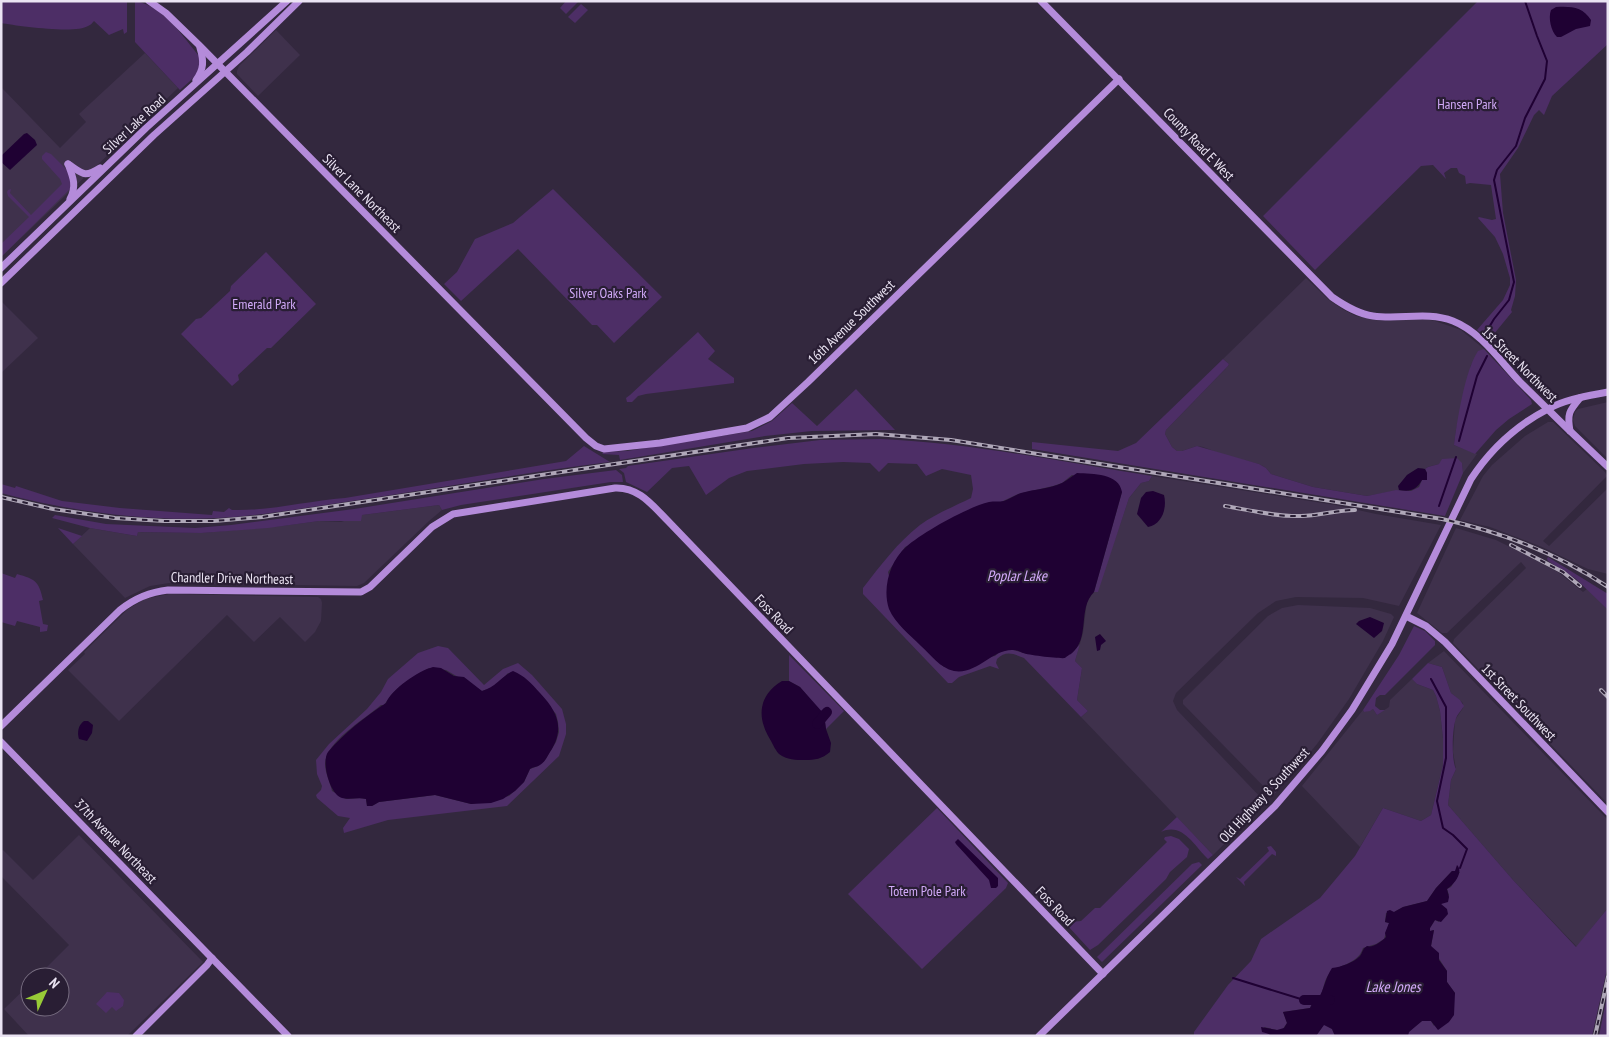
<svg xmlns="http://www.w3.org/2000/svg" width="1609" height="1037" viewBox="0 0 1609 1037" font-family="'PT Sans Narrow',sans-serif">
  <style>
    .built { fill: #3f314c }
    .green { fill: #4d2e66; fill-rule: evenodd }
    .water { fill: #1f0133 }
    .lines { fill: none; stroke-linecap: round; stroke-linejoin: round }
    .stream { stroke: #1f0133; stroke-width: 2 }
    .river { stroke: #1f0133; stroke-width: 10 }
    .secondary { stroke: #b48bda; stroke-width: 7 }
    .rail-casing { stroke: #afa7b8; stroke-width: 4 }
    .rail { stroke: #291e34; stroke-width: 2; stroke-dasharray: 5.5; stroke-linecap: butt }
    .labels { text-anchor: middle; dominant-baseline: central; stroke-width: 4.5; stroke-linejoin: round; paint-order: stroke }
    .park-label { font-size: 14px; fill: #d2aaf9; stroke: #291e34 }
    .street-label { font-size: 14px; fill: #ebe4f3; stroke: #291e34 }
    .water-label { font-size: 15px; font-style: italic; fill: #d4abfb; stroke: #291e34 }
  </style>
  <rect width="100%" height="100%" fill="#33283e"/>
  <g class="built">
    <path d="M276,30L300,55L258,96L237,74V71L239,66Z"/>
    <path d="M145,53L178,88L1,257V87L60,148L86,122L79,114Z"/>
    <path d="M1306,278L1329,300L1344,310L1356,316L1381,321L1425,319L1435,321L1461,330L1484,349L1471,365L1456,430L1454,445L1477,454L1463,473L1462,463L1439,464L1428,467L1425,469L1422,468L1415,470L1407,475L1399,489V490L1367,496L1313,487L1271,474L1266,468L1259,464L1224,455L1203,447L1197,446L1182,451H1177L1172,447L1165,434L1166,430L1228,366L1229,364L1223,359Z"/>
    <path d="M1,301L38,338L1,373Z"/>
    <path d="M1608,402V459L1575,426L1573,420L1575,412L1578,409Z"/>
    <path d="M1548,422H1553L1605,472L1607,476L1543,541L1549,546L1608,488V574L1588,569L1542,547L1490,527L1460,520L1483,476L1492,465L1525,436Z"/>
    <path d="M1152,476L1335,505L1376,514L1441,525L1399,606L1363,598L1296,597L1276,601L1258,613L1176,693L1173,701L1177,710L1266,803L1213,855L1081,717L1088,711L1077,700L1082,668L1075,661L1083,633L1087,601L1094,592H1097L1129,498L1141,483L1149,481Z"/>
    <path d="M439,505L442,510L429,521L364,583L357,586L169,583L150,586L125,598L73,544L90,528L137,536L138,532L201,533L281,526L319,521L341,522L362,515Z"/>
    <path d="M1456,528L1496,540L1528,556L1558,572L1583,592L1587,589L1608,610V804L1453,643L1454,639L1466,627L1526,568L1521,562L1447,633H1442L1417,613Z"/>
    <path d="M169,594L318,597L321,599L322,603L321,621L315,632L305,642L280,617L254,642L227,615L119,721L68,670L85,654L84,652L128,609L145,599Z"/>
    <path d="M1298,605L1370,608L1391,614L1394,617L1383,641L1349,699L1317,744L1273,796L1183,704V700L1268,616L1282,608Z"/>
    <path d="M1444,651L1608,820V908L1577,947L1513,880L1448,805L1451,780L1456,769L1453,752L1455,720L1463,708V703L1451,693L1442,667L1428,663Z"/>
    <path d="M1412,679L1417,684L1433,690L1436,696L1440,711L1443,738V765L1431,815L1421,821L1383,808L1360,847L1302,786L1363,710L1364,712L1373,709L1377,715L1389,707L1390,700Z"/>
    <path d="M79,835L203,962L127,1036H29L4,1009L30,984V1007H60V977H37L69,945L1,876V851L3,850L33,880Z"/>
  </g>
  <g class="green">
    <path d="M1,1H127V32L124,34L123,29L109,35L94,21C92,23 91,25 88,26C76,34 17,26 1,23Z"/>
    <path d="M135,1C164,6 182,36 200,57C204,71 190,81 180,90L135,42Z"/>
    <path d="M566,1H579L566,14L560,8Z"/>
    <path d="M1478,1H1608V44L1552,96L1544,115L1539,110L1534,115L1518,148L1500,174L1503,213L1516,280L1515,296L1511,310L1512,312L1489,340L1477,330L1503,300L1510,285V278L1503,254L1495,237L1478,218L1479,217L1492,220L1496,219L1491,185L1470,183L1466,184L1465,176L1459,173L1457,168H1451L1444,173L1446,179L1433,165L1421,166L1315,270L1263,216Z"/>
    <path d="M581,4L588,10L575,23L568,17Z"/>
    <path d="M46,152L51,154L70,173L72,177L70,189L1,257V244L29,217L8,196L7,192L8,190L11,189L10,193L31,215L62,184L60,179L42,159V156Z"/>
    <path d="M553,189L662,297L614,343L597,325H592L518,249L461,301L444,284L457,272L475,239L513,223Z"/>
    <path d="M266,252L316,304L271,348H267L238,375L239,380L232,386L181,334L196,319L201,318L230,291L231,286Z"/>
    <path d="M698,332L715,351L708,359L734,378V383L646,394L638,396L632,402H627L626,398L630,395Z"/>
    <path d="M1484,349L1531,400L1532,404L1509,419L1496,430L1475,454L1454,445C1457,421 1465,370 1478,351Z"/>
    <path d="M1223,359L1229,364L1228,366L1166,430L1165,434L1172,447L1177,451H1182L1197,446L1259,464L1266,468L1271,474L1313,487L1367,496L1396,490L1411,491L1419,487L1422,480H1424L1427,473L1425,469L1428,467L1439,464L1442,459L1457,458L1462,463L1463,473L1445,516L1032,449V442L1118,451L1136,443Z"/>
    <path d="M856,389L895,430L812,431L765,436L620,460L619,455L602,454L604,452L627,451L752,431L772,421L792,403L817,426Z"/>
    <path d="M881,439C971,443 1063,462 1152,476L1149,481L1141,483L1129,498L1098,592H1094L1122,492L1072,475L1062,483L1053,486L1018,494L905,547L888,572L901,626L944,667L995,656L1000,652L1010,649L1027,654L1072,653L1080,644L1075,661L1082,668L1077,700L1088,711L1081,717L1024,658C1014,654 1006,650 997,659L996,663L999,669L990,666L959,677L952,683H948L863,594V588C880,566 898,542 920,525C935,514 955,506 971,498L973,489L971,475L942,469L926,476L917,464L888,463L879,472L870,463L843,462L804,464L747,471L729,478L706,495L689,466L672,468L647,492L626,482L624,473L619,469L626,468L628,466L753,448L820,440Z"/>
    <path d="M584,446L610,462C522,473 434,489 345,502C303,508 261,516 218,518C147,522 69,511 1,493V484L15,488L16,486L62,501L120,508L212,515L213,511L224,512L229,508L232,510C270,511 307,501 345,498L566,461Z"/>
    <path d="M616,470L622,475L623,482H611L461,505L442,510L439,505L362,515L361,521H319L268,528L201,533L138,532L137,536L90,528L52,518L55,515L106,524L195,528L231,525L354,509L544,479Z"/>
    <path d="M58,528L82,536L73,544Z"/>
    <path d="M1548,557L1608,594V610L1576,579L1548,561L1547,559Z"/>
    <path d="M1,573L15,578L17,574C35,579 39,581 43,600L39,601L43,624L48,625L47,631L40,632V627L17,621L15,626L1,622Z"/>
    <path d="M1414,626L1425,631L1435,641V645L1385,695H1380L1376,698L1375,706L1380,710H1385L1377,715L1373,709L1370,711L1364,712L1363,710L1399,655Z"/>
    <path d="M438,646L448,648L484,685L503,669L518,663L532,675L562,709L566,724V734L559,756L507,806L388,820L344,833L343,828L350,818L338,816L317,798L316,795L321,790L322,786L317,774L316,760L329,744L367,709L381,692L388,679L418,653ZM429,668L446,670L482,691L496,686L508,673L535,688L556,714L558,722L559,732L556,742L545,760L538,766L530,769L524,782L509,796L471,804L435,795L379,802L372,806H367L366,799L360,798L346,799L332,791C330,783 325,772 325,764C326,741 365,719 381,705H384L391,695L400,686Z"/>
    <path d="M789,655L844,711L826,729L824,716L800,687L789,681Z"/>
    <path d="M1428,663L1442,667L1451,693L1460,700L1464,706C1462,709 1459,713 1457,716C1452,725 1451,760 1456,769L1451,780L1448,805L1513,880L1576,947L1608,908V965L1592,1036H1408V1032L1422,1021H1431L1434,1026L1455,993L1447,982V971L1431,946L1434,930L1430,931V928L1435,920L1439,922L1443,907L1441,904L1449,895L1447,889L1451,887L1460,872L1452,871L1436,888L1427,901L1403,907L1394,912L1386,913L1385,922L1389,923L1384,939L1376,944L1363,948C1357,967 1335,963 1327,977C1322,986 1324,998 1312,1003L1310,1008L1283,1012L1287,1023L1282,1030H1277L1264,1027L1266,1032L1271,1036H1194V1032L1228,985L1251,961L1261,939L1320,898L1355,856L1383,808L1421,821L1431,815L1443,765V738L1440,711L1436,696L1433,690L1417,684L1412,679Z"/>
    <path d="M937,808L1008,883L1006,888L922,969L848,894Z"/>
    <path d="M1177,817L1213,855L1208,859C1194,846 1183,822 1161,832Z"/>
    <path d="M1171,836L1179,839L1189,849L1187,857L1170,872L1166,879L1098,945L1090,950L1067,925L1071,922L1081,921L1095,908H1100L1167,842L1164,839L1165,837Z"/>
    <path d="M1271,846L1276,852V856L1272,854L1244,882L1245,886L1236,877L1240,879L1269,851L1267,847Z"/>
    <path d="M1199,862L1202,865L1102,962L1097,957L1192,864Z"/>
    <path d="M1608,991V1036H1599Z"/>
    <path d="M107,992L119,993L124,1000L123,1006L116,1011L112,1007L106,1013L96,1004Z"/>
    <path d="M1324,1024L1332,1029L1335,1036H1316Z"/>
  </g>
  <g class="water">
    <path d="M1556,7C1571,6 1583,7 1591,20L1590,26L1576,29L1561,37H1557C1551,31 1548,18 1551,10Z"/>
    <path d="M27,133L35,140L37,145L10,170L1,162V156L24,134Z"/>
    <path d="M1418,468L1425,469L1427,473V480H1422C1416,490 1411,492 1399,490L1398,486L1407,475Z"/>
    <path d="M1077,473C1093,474 1119,473 1122,492L1094,592C1077,609 1091,638 1071,654C1070,654 1066,657 1065,658C1061,659 1028,655 1023,653C1020,652 1017,650 1013,650C992,649 977,675 954,671C940,668 931,655 921,646C910,635 895,623 889,609C882,588 890,561 906,547C923,532 968,507 989,502C994,501 999,502 1004,501C1010,499 1015,495 1021,493C1035,489 1049,489 1062,483C1068,480 1072,476 1077,473Z"/>
    <path d="M1153,491L1164,495C1167,507 1163,524 1148,527L1137,514L1141,498L1146,492Z"/>
    <path d="M1370,617L1384,623L1382,631L1374,638L1356,624L1359,621Z"/>
    <path d="M1100,634L1106,641L1101,645L1100,650L1097,651L1095,637Z"/>
    <path d="M433,667L441,668L454,676L464,677L482,691C497,687 500,677 513,671C525,676 531,683 540,693C558,712 565,729 550,752C547,757 545,762 540,765C537,767 533,767 530,769L524,782L515,791L503,799L491,803L471,804L435,795L379,802L372,806H367L366,799C358,797 349,800 342,798C330,795 321,762 328,752C345,732 365,717 386,703C392,689 418,671 433,667Z"/>
    <path d="M782,681H789L800,687L824,714L826,729L831,743L830,752C822,759 815,760 805,760C796,760 787,760 779,754C776,751 773,745 771,741C757,719 757,696 782,681Z"/>
    <path d="M84,721H88L93,725L92,733L87,741L79,739C77,733 78,725 84,721Z"/>
    <path d="M958,839L998,878V886L996,888H991L989,880L956,844L955,842Z"/>
    <path d="M1457,865C1464,872 1454,885 1447,889L1449,897L1448,902L1441,904L1447,909L1448,914L1441,922L1435,920L1430,928V931L1434,930L1431,946L1439,953V960L1447,971V982L1455,993L1454,1015L1449,1022L1438,1030L1431,1021H1422L1409,1032L1408,1036H1335L1332,1029L1324,1025L1316,1036H1271L1269,1034L1262,1032L1261,1027L1277,1030L1284,1028L1287,1023L1283,1012L1310,1008L1313,1002L1317,1001C1324,991 1325,978 1332,968C1341,967 1353,963 1360,956C1363,952 1362,949 1367,946C1373,948 1381,942 1386,937L1385,933L1389,923L1385,922L1387,911L1390,910L1394,912L1403,907L1427,901L1436,888L1452,871H1455Z"/>
  </g>
  <g class="lines">
    <g class="stream">
      <path d="M1485,334L1494,319L1509,300L1514,282L1494,180L1497,170L1516,146L1525,118L1545,79L1547,61L1537,36L1525,1"/>
      <path d="M1459,441L1477,376L1487,356"/>
      <path d="M1439,506L1456,457"/>
      <path d="M1431,679L1446,707V758L1437,801L1443,828L1453,835L1467,849L1460,868"/>
      <path d="M1233,978L1304,1000"/>
    </g>
    <g class="river">
      <path d="M817,724L827,712L824,715"/>
      <path d="M1304,1000H1330"/>
    </g>
    <g class="secondary">
      <path d="M149,1L166,13L199,45L586,438L596,446L604,449L660,443L747,428L770,417L808,382L1119,79"/>
      <path d="M1041,1L1332,297C1345,306 1358,314 1373,316C1400,320 1427,311 1453,321C1481,332 1500,361 1520,382C1549,411 1578,439 1608,467"/>
      <path d="M196,80C204,69 204,61 200,48"/>
      <path d="M68,164C83,174 84,178 100,168"/>
      <path d="M68,164C73,177 77,186 70,199"/>
      <path d="M1,268L146,128L287,1"/>
      <path d="M1,283L154,135L247,52L299,1"/>
      <path d="M1570,431C1567,414 1569,411 1580,398"/>
      <path d="M1406,616L1426,626L1445,642L1608,812"/>
      <path d="M1,726L120,610C135,598 149,592 168,590L361,592L370,587L432,527L453,514L615,488C639,487 652,505 668,521L1103,974"/>
      <path d="M1,742L288,1036"/>
      <path d="M136,1036L207,965L212,958"/>
      <path d="M1039,1036L1275,806L1322,751L1352,710L1392,644L1471,479C1490,450 1517,425 1548,409C1566,399 1588,396 1608,392"/>
    </g>
    <g class="rail-casing">
      <g id="rail">
        <path d="M1,497L53,509L115,518L164,521H214L262,517L788,438L876,434L951,440L1442,519C1501,532 1557,553 1608,587"/>
        <path d="M1225,506C1250,510 1276,517 1301,516C1319,516 1336,510 1355,510"/>
        <path d="M1511,545L1563,572L1580,586"/>
        <path d="M1601,690L1608,697"/>
        <path d="M1595,1036L1608,977"/>
      </g>
    </g>
    <use href="#rail" class="rail"/>
  </g>
  <g class="labels">
    <g class="park-label">
      <text x="1467" y="104">Hansen Park</text>
      <text x="608" y="293">Silver Oaks Park</text>
      <text x="264" y="304">Emerald Park</text>
      <text x="927" y="891">Totem Pole Park</text>
    </g>
    <g class="street-label">
      <text transform="translate(134 124) rotate(-43)">Silver Lake Road</text>
      <text transform="translate(1199 144) rotate(46)">County Road E West</text>
      <text transform="translate(362 193) rotate(45)">Silver Lane Northeast</text>
      <text transform="translate(851 322) rotate(-44)">16th Avenue Southwest</text>
      <text transform="translate(1520 364) rotate(45)">1st Street Northwest</text>
      <text transform="translate(232 578) rotate(1)">Chandler Drive Northeast</text>
      <text transform="translate(774 614) rotate(46)">Foss Road</text>
      <text transform="translate(1519 702) rotate(46)">1st Street Southwest</text>
      <text transform="translate(1264 795) rotate(-47)">Old Highway 8 Southwest</text>
      <text transform="translate(116 841) rotate(46)">37th Avenue Northeast</text>
      <text transform="translate(1055 906) rotate(46)">Foss Road</text>
    </g>
    <g class="water-label">
      <text x="1017" y="575">Poplar Lake</text>
      <text x="1393" y="986">Lake Jones</text>
    </g>
  </g>
  <rect width="1609" height="1037" fill="none" stroke="#ebe4f3" stroke-width="5"/>
  <g transform="translate(45 992) rotate(46)"><circle r="24" fill="#291e34" stroke="#776d80"/>
  <path d="M0-4L9 19L0 12L-9 19Z" fill="#98cb37"/>
  <text y="-8" font-size="14" font-weight="bold" text-anchor="middle" fill="#ebe4f3">N</text>
  </g>
</svg>
